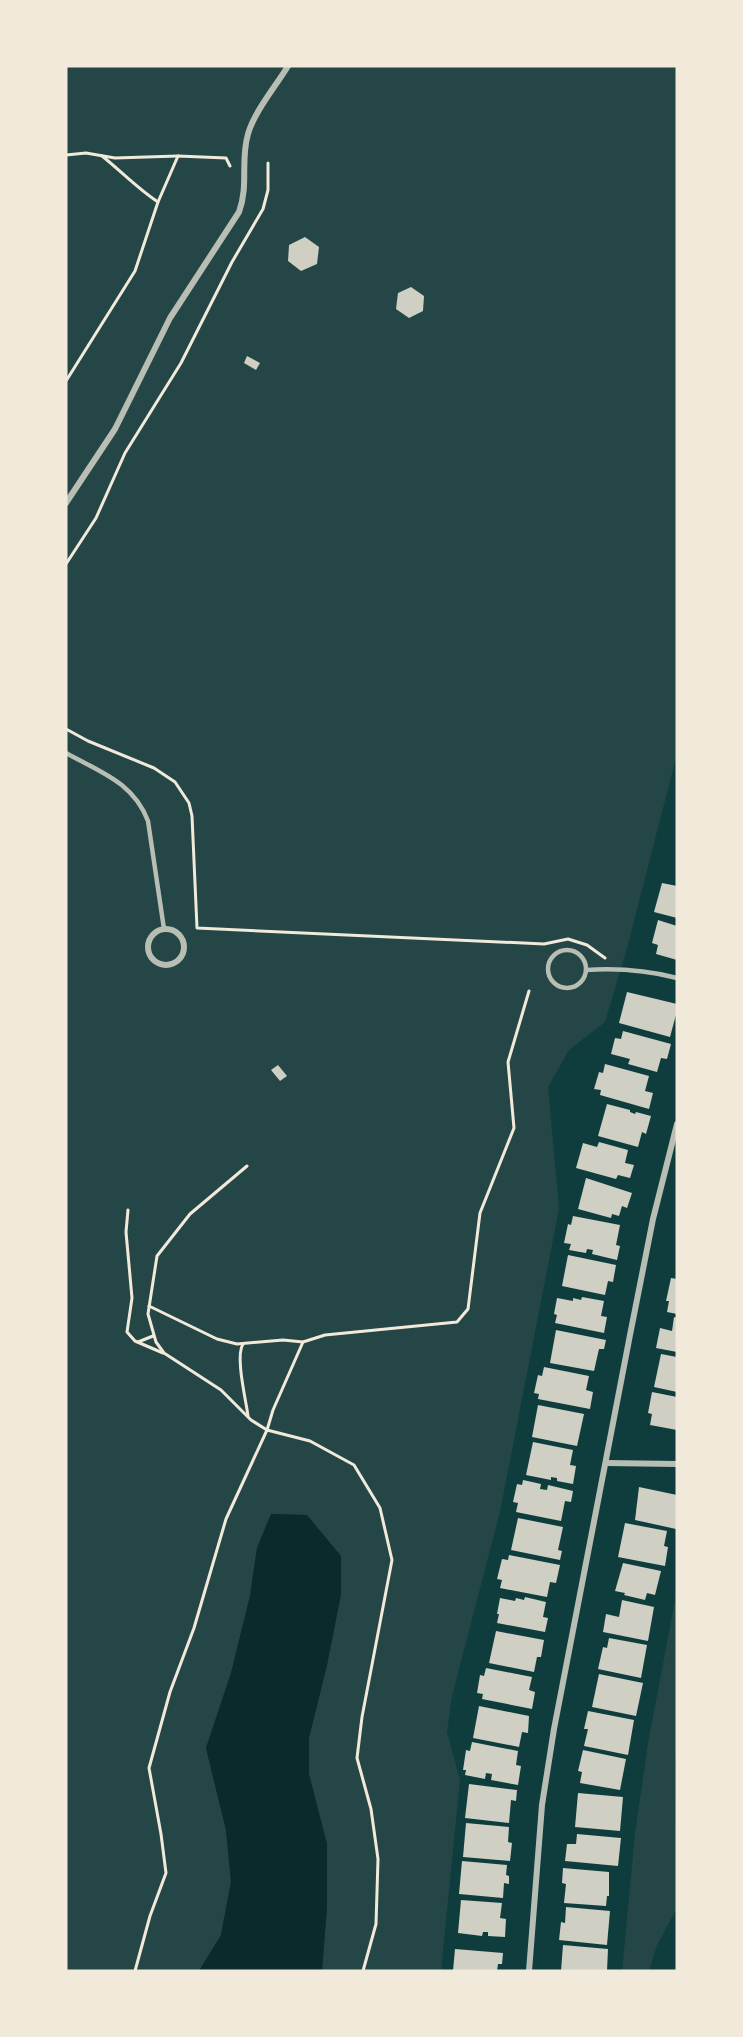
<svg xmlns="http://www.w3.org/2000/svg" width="743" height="2037" viewBox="0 0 743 2037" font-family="Figtree,sans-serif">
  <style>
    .green { fill: #244646 }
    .water { fill: #0a2a2b }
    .building { fill: #cfcfc3 }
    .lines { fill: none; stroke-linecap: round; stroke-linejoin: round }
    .path { stroke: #f1e9da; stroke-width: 3 }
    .service { stroke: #b8beb3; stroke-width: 4.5 }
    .minor { stroke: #b8beb3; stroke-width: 6 }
  </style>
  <rect width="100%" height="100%" fill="#0f3d3e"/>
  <g class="green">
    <path d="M66,66H677V754L627,948L605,1022L569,1050L548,1087L559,1209L500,1512L452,1696L447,1732L460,1780L441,1971H322L327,1906V1845L309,1774V1737L327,1665L341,1594L307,1515L271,1514L257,1548L250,1596L231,1673L206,1748L226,1830L231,1882L221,1935L199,1971H66Z"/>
    <path d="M677,1590V1752L675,1759L677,1908L657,1945L649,1971H622L635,1834L648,1743Z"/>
  </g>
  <path class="water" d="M271,1514L307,1515L341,1556V1594L327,1665L309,1738V1774L327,1844V1906L322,1971H199L221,1935L231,1882L226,1830L206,1748L231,1673L250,1596L257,1548Z"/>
  <g class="building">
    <path d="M305,237L319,247L317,264L301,271L288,261L289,245Z"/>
    <path d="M411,287L424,296L423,311L409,318L396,309L398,293Z"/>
    <path d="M247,356L260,363L256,370L244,363Z"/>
    <path d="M662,883L677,886V918L654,912Z"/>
    <path d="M658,920L677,926V960L656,954L658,945L652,943Z"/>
    <path d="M627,992L677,1004V1011L670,1037L619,1023Z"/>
    <path d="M623,1031L671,1044L667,1059L661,1058L657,1072L628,1064L630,1059L611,1054L615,1038L621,1039Z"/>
    <path d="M605,1064L649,1076L645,1091L653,1093L649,1109L600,1095L601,1090L594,1089L599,1072L603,1073Z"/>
    <path d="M278,1065L287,1076L280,1081L271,1070Z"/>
    <path d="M607,1104L630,1110V1112L635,1114L636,1112L651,1116L646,1134L642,1132L638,1147L598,1136Z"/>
    <path d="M599,1142L628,1150L625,1163L634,1165L630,1178L618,1175L616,1179L576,1168L583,1143L597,1147Z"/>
    <path d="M586,1178L632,1193L627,1208L622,1206L619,1216L612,1214L611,1218L578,1209Z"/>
    <path d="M573,1216L620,1225L616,1245L620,1246L617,1260L592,1254L593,1250L587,1249L586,1253L569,1250L571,1244L564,1243L568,1224L571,1225Z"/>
    <path d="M568,1255L616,1265L613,1282L608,1281L605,1295L562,1286Z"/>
    <path d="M671,1278L677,1279V1314L667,1312L669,1301H666Z"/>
    <path d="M582,1297L604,1301L601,1316L607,1317L604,1333L555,1323L557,1315L554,1314L557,1298L573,1301V1298L581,1300Z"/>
    <path d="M674,1317L677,1318V1352L656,1348L660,1328L672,1331Z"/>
    <path d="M556,1330L606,1340L604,1349H599L594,1371L550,1363Z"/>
    <path d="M661,1354L677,1357V1392L654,1387Z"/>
    <path d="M544,1367L589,1376L586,1390L593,1392L590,1409L538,1399L539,1394L534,1393L538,1375L542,1376Z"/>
    <path d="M652,1392L677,1397V1430L650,1425L652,1414L648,1413Z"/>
    <path d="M538,1405L584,1414L577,1446L532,1437Z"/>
    <path d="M533,1442L573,1450L570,1465L576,1466L573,1484L557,1481V1478L551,1477V1480L526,1475Z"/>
    <path d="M523,1480L541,1484L540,1489L547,1490L548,1485L573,1491L571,1502L565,1501L561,1521L516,1512L518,1503L513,1502L517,1484L522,1485Z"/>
    <path d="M639,1487L677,1495L676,1529L635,1520Z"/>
    <path d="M518,1518L563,1527L558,1550L562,1551L560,1560L511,1550Z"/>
    <path d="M625,1523L667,1531L664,1546L668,1547L665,1566L618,1557Z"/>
    <path d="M509,1555L560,1565L556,1583L550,1582L547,1597L500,1588L502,1580L497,1579L502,1559L508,1560Z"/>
    <path d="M623,1563L661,1571L655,1595L647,1593L645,1600L624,1595L625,1593L615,1591Z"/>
    <path d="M525,1597L546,1602L543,1617L548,1618L545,1632L497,1623L499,1614H497L500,1598L515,1601L516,1598L524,1600Z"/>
    <path d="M622,1600L654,1607L648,1641L603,1632L606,1614L619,1617Z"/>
    <path d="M496,1631L544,1640L541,1657H537L534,1672L489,1663Z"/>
    <path d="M609,1638L647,1645L641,1678L598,1669L603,1647L607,1648Z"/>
    <path d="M486,1668L532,1677L529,1690L535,1692L532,1709L482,1699L483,1694L477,1693L480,1675L484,1676Z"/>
    <path d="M599,1674L643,1683L636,1716L592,1707Z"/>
    <path d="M479,1706L529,1716L528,1733L522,1732L519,1747L473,1738Z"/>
    <path d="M588,1711L634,1720L628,1755L584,1746L588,1729H584Z"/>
    <path d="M472,1742L518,1751L516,1765L521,1766L518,1785L491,1780L492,1774L486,1773L485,1779L465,1775L466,1770H463L466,1750L470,1751Z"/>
    <path d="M583,1750L626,1759L620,1790L580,1783L582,1772L578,1771Z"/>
    <path d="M469,1784L517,1790L516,1801L511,1800L509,1823L465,1818Z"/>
    <path d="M578,1793L623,1797L620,1831L575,1827Z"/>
    <path d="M466,1823L509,1827L508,1842L512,1843L510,1861L463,1857Z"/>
    <path d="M577,1834L621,1838L618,1866L565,1861L567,1844H576Z"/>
    <path d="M462,1861L507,1865L506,1875L509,1876V1884L504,1883L503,1898L459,1894Z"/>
    <path d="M563,1868L609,1872V1896H607L606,1906L564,1903L566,1884L562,1883Z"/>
    <path d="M461,1900L502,1903L500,1918L506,1919L505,1937L488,1936V1932H483L482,1936L458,1933Z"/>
    <path d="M566,1907L610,1911L607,1945L559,1940L561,1922L565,1923Z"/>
    <path d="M563,1945L608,1949L607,1971H561Z"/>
    <path d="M455,1949L503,1953L502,1964H498L497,1971H453Z"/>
  </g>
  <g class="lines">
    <g class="path">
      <path d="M66,155L86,153L115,158L178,156"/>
      <path d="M102,156C121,171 138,189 158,202"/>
      <path d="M66,381L135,271L158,202L178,156L226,158L230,166"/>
      <path d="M66,564L96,518L125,453L181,363L232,262L263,209L268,190V163"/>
      <path d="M66,729L88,741L154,768L175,782L189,803L192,816L197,928L544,944L568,939L587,945L605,958"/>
      <path d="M247,1166L190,1214L157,1256L148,1314L156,1342L164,1353L221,1390L251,1420L267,1430L273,1410L303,1342L325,1335L457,1322L468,1309L480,1213L514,1128L508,1062L529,991"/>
      <path d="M128,1210L126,1232L132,1298L127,1332L135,1341L163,1353"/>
      <path d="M149,1306L217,1339L237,1344L283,1340L303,1342"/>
      <path d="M138,1342L153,1336"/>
      <path d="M243,1344C235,1356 246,1400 248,1416"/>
      <path d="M135,1971L150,1916L166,1873L161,1834L149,1768L170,1692L194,1628L226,1519L267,1430L310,1441L354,1465L380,1508L392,1560L362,1717L357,1758L371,1809L378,1859L376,1924L363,1971"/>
    </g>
    <g class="service">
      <path d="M66,753C100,772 133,782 148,821L164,929"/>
      <circle cx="567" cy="969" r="19"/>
      <path d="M586,970C617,968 646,970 677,978"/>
    </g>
    <g class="minor">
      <path d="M66,503L115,429L170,318L239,212C249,185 240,161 248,134C254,112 276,86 288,66"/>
      <circle cx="166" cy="947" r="18"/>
      <path d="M606,1463L677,1464"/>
      <path d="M529,1971L542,1805L554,1729L630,1335L653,1219L677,1124"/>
    </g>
  </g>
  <rect width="743" height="2037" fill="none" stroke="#f1e9da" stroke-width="135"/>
</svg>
